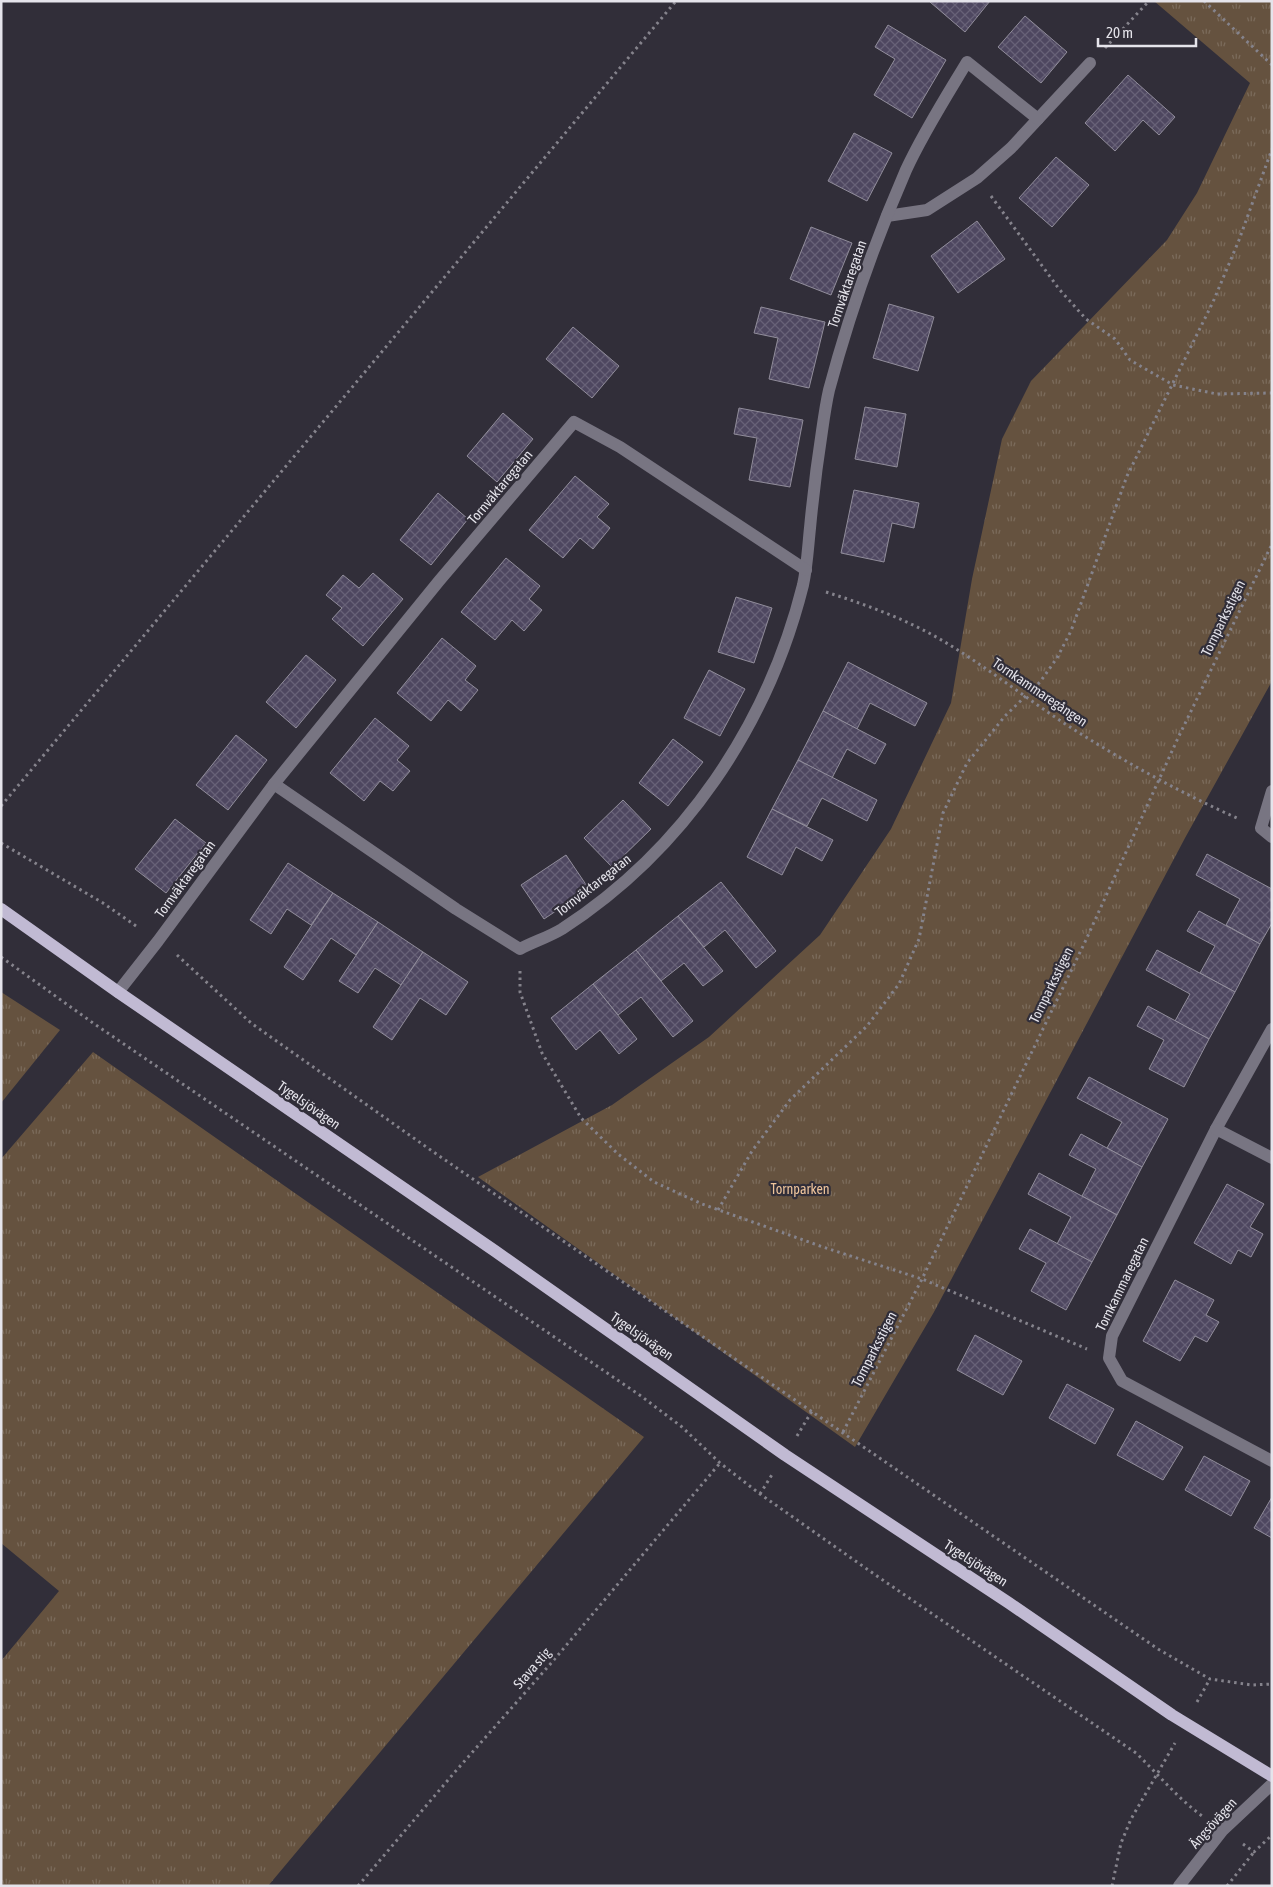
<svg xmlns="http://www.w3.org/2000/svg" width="1273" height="1887" viewBox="0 0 1273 1887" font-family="'Asap Condensed',sans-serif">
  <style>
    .grass { fill: url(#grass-tufts) }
    .building { fill: url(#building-cross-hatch); stroke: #918d9b }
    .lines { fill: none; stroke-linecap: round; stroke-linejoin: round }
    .path { stroke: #85838c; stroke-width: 3; stroke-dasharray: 2.5 4; stroke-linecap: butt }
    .minor { stroke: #787582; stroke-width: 12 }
    .major { stroke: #c1bad3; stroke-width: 12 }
    .labels { text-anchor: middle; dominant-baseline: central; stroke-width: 4.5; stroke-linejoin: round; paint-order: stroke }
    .street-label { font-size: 14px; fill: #e5e4eb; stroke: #312e39 }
    .park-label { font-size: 14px; fill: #efc59c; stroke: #312e39 }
  </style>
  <defs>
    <pattern id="grass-tufts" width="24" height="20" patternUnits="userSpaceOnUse" patternTransform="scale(1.25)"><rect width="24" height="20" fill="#65523f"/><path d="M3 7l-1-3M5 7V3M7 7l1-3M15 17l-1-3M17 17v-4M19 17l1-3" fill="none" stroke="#7b6b5b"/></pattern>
    <pattern id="building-cross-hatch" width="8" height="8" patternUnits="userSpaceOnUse" patternTransform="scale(1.25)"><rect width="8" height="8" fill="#4e4760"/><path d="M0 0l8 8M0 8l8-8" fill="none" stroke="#676177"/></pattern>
  </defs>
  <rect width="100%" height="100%" fill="#312e39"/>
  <g class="grass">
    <path d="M1154,1L1272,2V681L1185,838L934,1312L855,1447L478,1177L612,1105L709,1037L820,935L891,829L951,703L972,579L1002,439L1031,381L1167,240L1197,193L1250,83Z"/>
    <path d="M1,992L60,1030L1,1103Z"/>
    <path d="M93,1052L644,1437L268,1886H1V1661L59,1591L1,1543V1159Z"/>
  </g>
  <g class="building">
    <path d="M931,1H990L965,32L930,2Z"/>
    <path d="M1025,16L1067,52L1041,83L998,47Z"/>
    <path d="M888,25L946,60L912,118L874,95L895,59L875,47Z"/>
    <path d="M1128,75L1175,117L1159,135L1143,120L1115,151L1085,123Z"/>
    <path d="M854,133L892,153L867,201L828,181Z"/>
    <path d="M1056,157L1089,185L1052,227L1019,198Z"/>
    <path d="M977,221L1005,259L958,293L931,256Z"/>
    <path d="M811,227L852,243L831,295L790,279Z"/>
    <path d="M889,304L934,317L918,371L873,358Z"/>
    <path d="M761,307L825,322L809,388L769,379L778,338L754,333Z"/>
    <path d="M573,327L619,366L592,398L546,359Z"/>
    <path d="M865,407L906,414L897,467L855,459Z"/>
    <path d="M739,408L803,420L790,487L749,480L757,438L734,434Z"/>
    <path d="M503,413L533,439L497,482L467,456Z"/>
    <path d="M575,476L609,504L597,517L610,528L593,549L580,538L563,558L529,530Z"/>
    <path d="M854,490L919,503L914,528L892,523L884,562L841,553Z"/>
    <path d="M438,493L468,519L431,565L400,540Z"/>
    <path d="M506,558L540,586L529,599L542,610L524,631L512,620L495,640L461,612Z"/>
    <path d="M373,573L403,599L363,646L332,619L342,608L326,595L343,575L359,588Z"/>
    <path d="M736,597L772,608L754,663L718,652Z"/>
    <path d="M442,638L476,666L465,680L478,690L461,711L448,700L431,721L397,693Z"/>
    <path d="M306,655L336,680L296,728L266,702Z"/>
    <path d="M848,662L927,703L915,726L870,703L857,729L823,711Z"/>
    <path d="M709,670L745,689L720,736L684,718Z"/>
    <path d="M823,711L886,744L875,764L847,749L832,778L798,760Z"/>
    <path d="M375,718L409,746L397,760L410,771L393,791L380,781L364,801L330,773Z"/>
    <path d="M236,735L267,760L228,810L196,785Z"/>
    <path d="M673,739L703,762L668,806L639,783Z"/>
    <path d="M798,760L877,800L867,821L822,798L807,826L772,809Z"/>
    <path d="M623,800L651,829L612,867L584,838Z"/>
    <path d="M772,809L833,840L822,861L796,847L782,875L747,857Z"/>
    <path d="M175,819L206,843L166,893L135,869Z"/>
    <path d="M1207,854L1272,889V923L1260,944L1226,925L1240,899L1196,875Z"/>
    <path d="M566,855L589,889L544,919L521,885Z"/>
    <path d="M288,863L333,893L311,925L287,909L271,934L250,920Z"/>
    <path d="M721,882L776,951L756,968L725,930L704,947L678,916Z"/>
    <path d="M333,893L378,922L356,955L331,938L303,980L284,967Z"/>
    <path d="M1199,911L1260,944L1235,992L1200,973L1215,946L1187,931Z"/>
    <path d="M678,916L723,971L703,986L684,963L661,981L636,950Z"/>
    <path d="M378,922L423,952L401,985L375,968L358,993L339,981Z"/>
    <path d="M636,950L693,1021L673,1037L641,997L618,1015L593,984Z"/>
    <path d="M1157,950L1235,992L1209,1039L1175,1021L1190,994L1146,970Z"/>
    <path d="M423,952L468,982L446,1015L420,998L392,1040L373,1027Z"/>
    <path d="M593,984L637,1039L619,1054L600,1030L576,1050L551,1018Z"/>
    <path d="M1148,1006L1209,1039L1184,1087L1149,1069L1164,1040L1137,1026Z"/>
    <path d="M1089,1077L1168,1119L1142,1167L1107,1148L1122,1122L1077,1098Z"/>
    <path d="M1081,1134L1142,1167L1117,1215L1082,1196L1096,1169L1069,1155Z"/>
    <path d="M1039,1173L1117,1215L1092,1262L1057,1244L1071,1217L1028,1194Z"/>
    <path d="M1227,1184L1264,1204L1250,1227L1263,1234L1251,1257L1238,1250L1231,1264L1194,1243Z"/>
    <path d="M1030,1229L1092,1262L1066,1310L1031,1291L1046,1263L1019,1249Z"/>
    <path d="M1175,1280L1214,1300L1206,1315L1219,1322L1207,1342L1195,1336L1180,1361L1143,1341Z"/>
    <path d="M975,1335L1022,1361L1003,1395L957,1370Z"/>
    <path d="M1067,1384L1114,1409L1095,1444L1049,1418Z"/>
    <path d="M1136,1421L1183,1447L1163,1480L1117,1455Z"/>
    <path d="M1204,1456L1250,1481L1231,1516L1185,1490Z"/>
    <path d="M1272,1497V1538L1254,1528Z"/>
  </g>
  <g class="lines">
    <g class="path">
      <path d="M1204,1L1272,65"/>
      <path d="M1105,48L1149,1"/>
      <path d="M991,196L1059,289L1086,319L1115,339L1130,360L1173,385L1217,394L1272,393"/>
      <path d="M826,592C864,604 903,618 938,638C983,664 1025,698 1070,727C1123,761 1181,793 1239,819"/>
      <path d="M1,806L676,1"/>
      <path d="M1,843L103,903L139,928"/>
      <path d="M177,955L251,1023L432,1151L1158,1649L1210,1679L1252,1685L1272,1684"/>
      <path d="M1,957L93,1023L641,1396L682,1427L720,1463L760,1494L874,1574L1136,1753C1159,1775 1179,1800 1205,1818"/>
      <path d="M520,971V992L542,1053L581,1118L618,1154L654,1182L702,1204L823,1247L922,1279L1087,1349"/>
      <path d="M718,1210L752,1151L790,1100L867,1026L899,984L919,939L943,813L967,763L1005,716L1040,682L1057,658L1071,631L1127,476L1213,302L1239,240L1272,149"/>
      <path d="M843,1432L922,1279L1085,942L1178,738L1272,544"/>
      <path d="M797,1436L812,1411"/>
      <path d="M760,1494L773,1473"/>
      <path d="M1197,1702L1210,1679"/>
      <path d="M1243,1844L1254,1852L1272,1835"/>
      <path d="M358,1886L454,1773L553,1661L720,1463"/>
      <path d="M1112,1886L1121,1843L1131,1819L1175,1743"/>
      <path d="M1227,1886L1254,1852"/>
    </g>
    <g class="minor">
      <path d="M887,216L927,210L977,178L1011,148L1090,63"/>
      <path d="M274,784L456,909L520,949C533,942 549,937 562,929C684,850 768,725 803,585C807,567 808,547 810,528C813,496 817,463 822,431C824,417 826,403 829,390C849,315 875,241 906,170C923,133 946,97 967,62L1038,119"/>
      <path d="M1272,791L1261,828L1272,837"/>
      <path d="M118,992L158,941L274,784L439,581L574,422L620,447L806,570"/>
      <path d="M1272,1029L1216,1129L1112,1336L1109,1358L1122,1381L1272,1461"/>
      <path d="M1216,1129L1272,1158"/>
      <path d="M1179,1886L1222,1831L1272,1784"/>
    </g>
    <path class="major" d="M1,909L118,992L495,1251L785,1455L1009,1603L1172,1715L1272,1776"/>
  </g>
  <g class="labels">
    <g class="street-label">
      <text transform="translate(847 284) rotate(-71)">Tornväktaregatan</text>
      <text transform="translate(500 487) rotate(-50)">Tornväktaregatan</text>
      <text transform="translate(1223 618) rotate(-64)">Tornparksstigen</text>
      <text transform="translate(1040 692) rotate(34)">Tornkammaregången</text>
      <text transform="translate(185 879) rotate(-54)">Tornväktaregatan</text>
      <text transform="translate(593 885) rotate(-38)">Tornväktaregatan</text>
      <text transform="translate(1051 985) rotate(-64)">Tornparksstigen</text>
      <text transform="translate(309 1105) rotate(35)">Tygelsjövägen</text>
      <text transform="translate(1122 1284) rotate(-64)">Tornkammaregatan</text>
      <text transform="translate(642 1336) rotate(35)">Tygelsjövägen</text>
      <text transform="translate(874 1349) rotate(-63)">Tornparksstigen</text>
      <text transform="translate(976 1563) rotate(33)">Tygelsjövägen</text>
      <text transform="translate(532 1668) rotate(-49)">Stava stig</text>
      <text transform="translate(1213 1823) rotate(-48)">Ängsövägen</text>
    </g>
    <g class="park-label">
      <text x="800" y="1189">Tornparken</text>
    </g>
  </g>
  <rect width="1273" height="1887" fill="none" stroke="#e5e4eb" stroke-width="5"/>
  <path d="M1098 38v8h98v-8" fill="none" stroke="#e5e4eb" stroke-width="2.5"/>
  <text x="1106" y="38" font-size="15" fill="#e5e4eb" stroke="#312e39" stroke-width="4" paint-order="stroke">20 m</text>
</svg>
